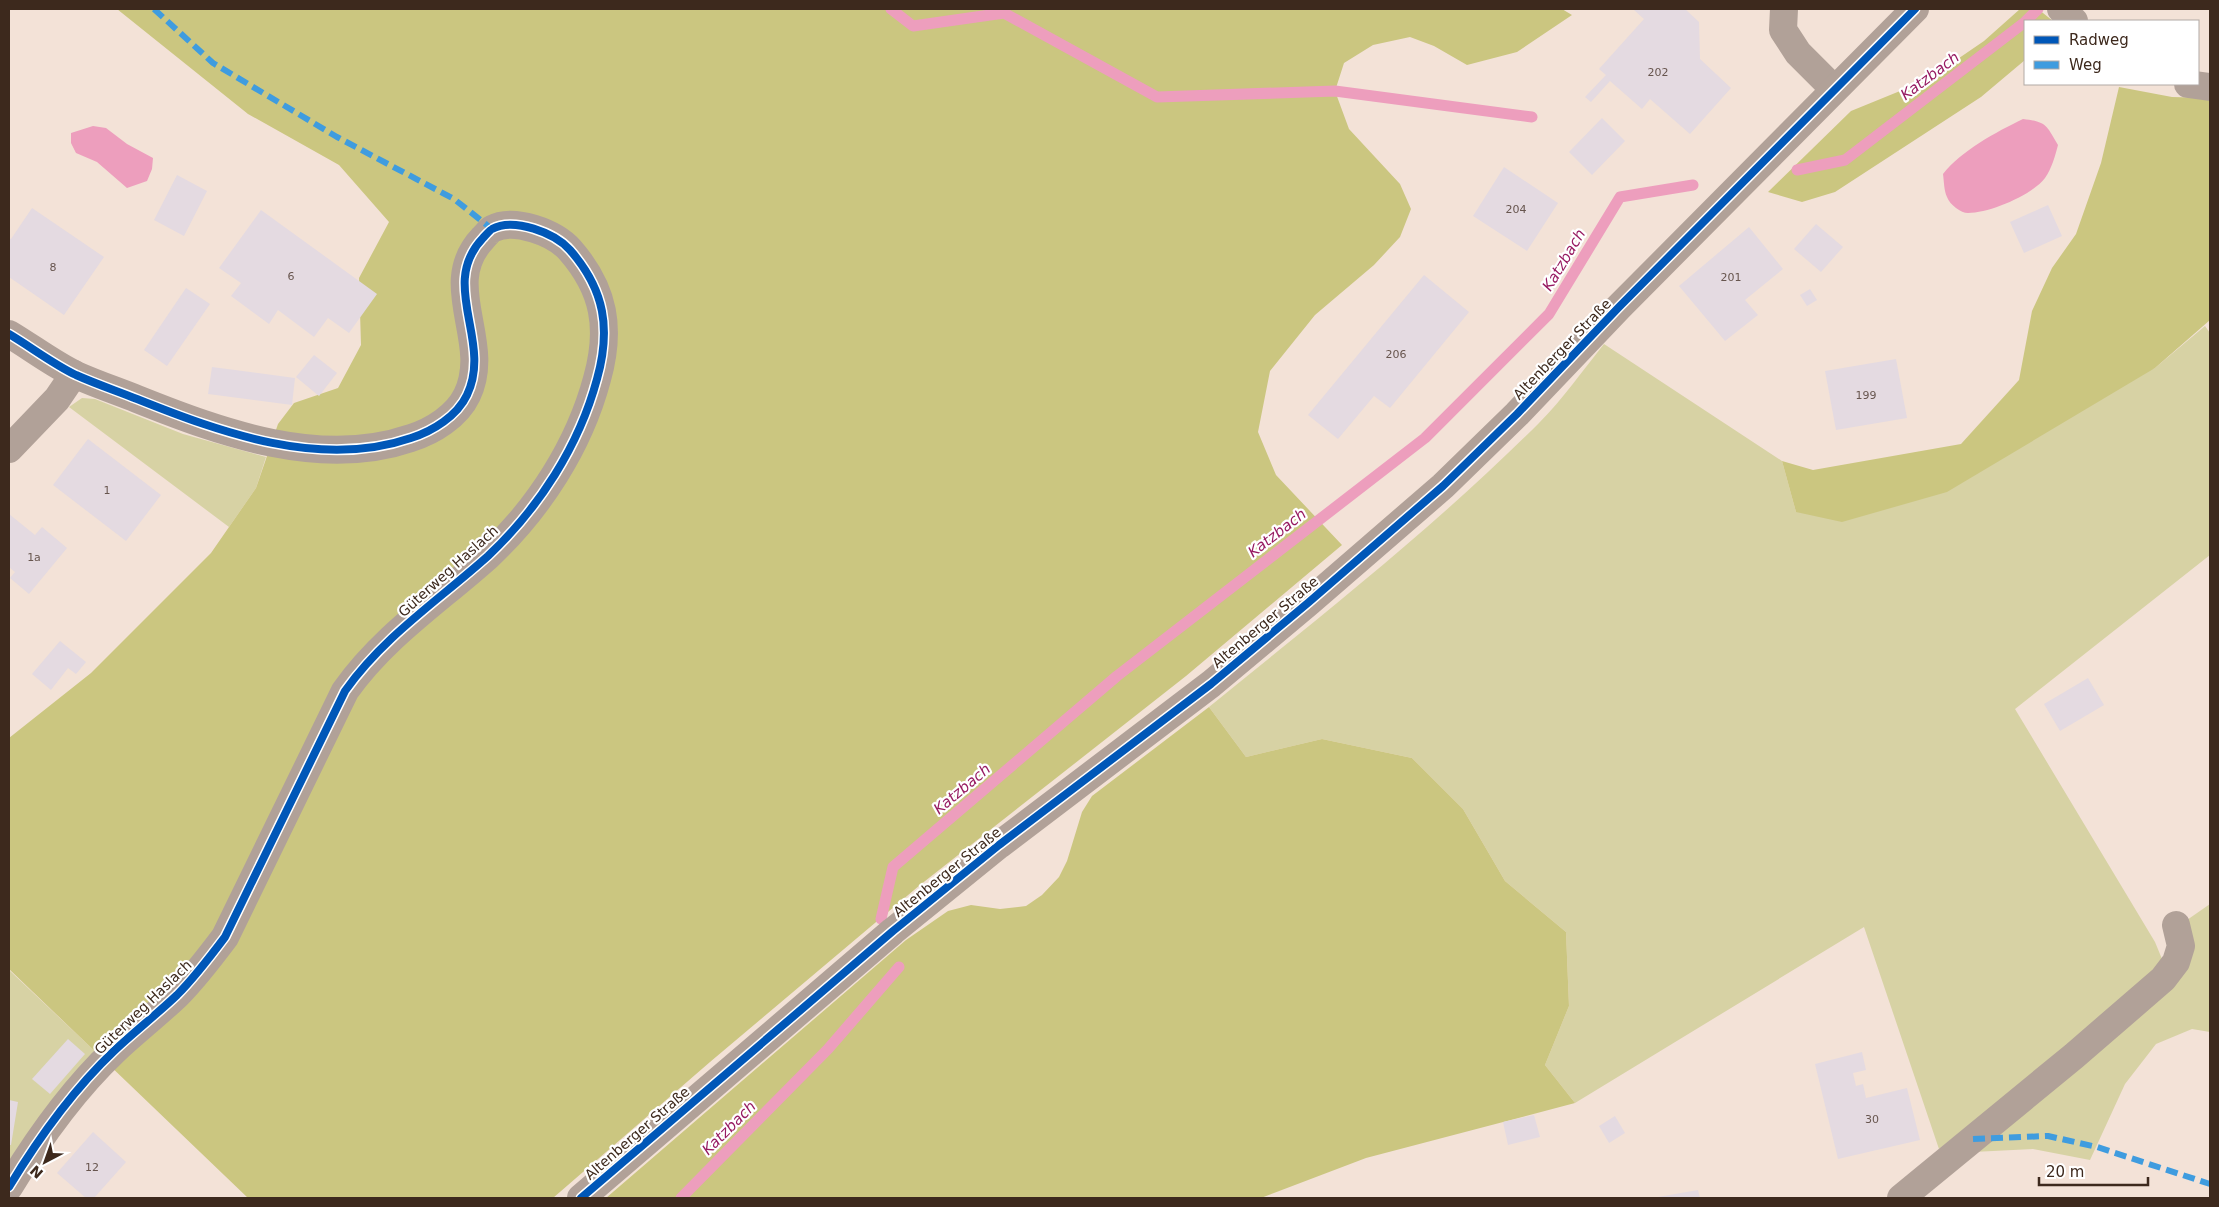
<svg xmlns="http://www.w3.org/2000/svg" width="2219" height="1207" viewBox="0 0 2219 1207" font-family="'DejaVu Sans',sans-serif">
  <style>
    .green { fill: #d7d2a4 }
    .forest { fill: #cbc680 }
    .water { fill: #ed9ebd }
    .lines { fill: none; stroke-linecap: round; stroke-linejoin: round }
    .stream { stroke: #ed9ebd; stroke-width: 11 }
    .building { fill: #e4dae1 }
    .minor { stroke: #b1a198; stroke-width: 28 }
    .tertiary { stroke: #b1a198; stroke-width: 28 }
    .quiet { stroke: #3f9cdf; stroke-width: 6; stroke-dasharray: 12 6; stroke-linecap: butt }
    .cycleway-casing { stroke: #fff; stroke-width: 11 }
    .cycleway { stroke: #0057b8; stroke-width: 8 }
    .labels { text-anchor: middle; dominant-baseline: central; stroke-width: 4.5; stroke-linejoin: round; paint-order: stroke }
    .number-label { font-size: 11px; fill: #67554e }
    .street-label { font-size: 14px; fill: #3d291d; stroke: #fff }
    .water-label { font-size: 15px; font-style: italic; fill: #971b62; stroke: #fff }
  </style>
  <rect width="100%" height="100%" fill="#f3e2d7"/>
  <g class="green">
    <path d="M2205,326L2210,333V555L2015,709L2155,942L2162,959L2147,983L1939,1149L1864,927L1575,1103L1545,1065L1569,1006L1566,932L1505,881L1463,809L1412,758L1322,739L1246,757L1209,707C1321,616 1437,525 1539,423C1563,399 1583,370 1604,344L1782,461L1796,512L2155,368Z"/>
    <path d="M82,398L95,399L183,434L266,457L256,488L229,527L69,407Z"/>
    <path d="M2210,904V1032L2192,1029L2156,1044L2125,1084L2090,1160L2033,1149L1973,1152L2167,989L2187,920Z"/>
    <path d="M9,970L101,1057L9,1164Z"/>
  </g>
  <g class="forest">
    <path d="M117,9H1562L1572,15L1517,52L1467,65L1434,46L1410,37L1373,45L1344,63L1335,91L1349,129L1400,184L1411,209L1400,237L1374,265L1315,315L1270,371L1258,432L1276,475L1342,545L1186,676L920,885L710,1062L553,1198H248L9,969V738L91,673L211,553L256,488L278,424L294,403L338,388L361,345L359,278L389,222L339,165L248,114Z"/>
    <path d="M2020,9H2038L2053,21H2025V60L1981,97L1835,192L1802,202L1768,192L1851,111L1927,80L1984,41Z"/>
    <path d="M2119,87L2172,97L2210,98V320L2155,368L1947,492L1842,522L1796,512L1782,461L1813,470L1961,444L2019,380L2032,311L2052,268L2076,234L2101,163Z"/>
    <path d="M1209,707L1246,757L1322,739L1412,758L1463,809L1505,881L1566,932L1569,1006L1545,1065L1575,1103L1366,1158L1261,1198H606L906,940L948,911L971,905L1000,909L1026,906L1042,895L1059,877L1067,861L1082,812L1092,796Z"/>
  </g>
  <g class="water">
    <path d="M2023,119C2047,122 2046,125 2058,145C2055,156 2052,168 2045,178C2032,195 1990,213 1968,213C1961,213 1950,205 1947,197C1944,191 1944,181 1943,174C1961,151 1996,132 2023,119Z"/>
    <path d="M93,126L106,128L127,144L153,158L152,169L147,181L127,188L97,162L76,153L71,143V133Z"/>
  </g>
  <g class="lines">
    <g class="stream">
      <path d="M891,9L913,26L1004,13L1157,97L1335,91L1532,117"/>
      <path d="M2026,21L2038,9"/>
      <path d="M1797,170L1845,160L2025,22"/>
      <path d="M881,919L893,867L1117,676L1425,438L1549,314L1620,197L1693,185"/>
      <path d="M681,1198L828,1049L899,967"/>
    </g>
  </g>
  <g class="building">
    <path d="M1635,9H1685L1699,22L1700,59L1731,88L1690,134L1650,99L1642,109L1610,81L1591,102L1585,97L1606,75L1599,69L1644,19L1634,10Z"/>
    <path d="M1602,118L1625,141L1592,175L1569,152Z"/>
    <path d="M1504,167L1558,203L1527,251L1473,216Z"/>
    <path d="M177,175L207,191L184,236L154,220Z"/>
    <path d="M2048,205L2062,236L2024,253L2010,222Z"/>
    <path d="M32,208L104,257L64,315L9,277V238L11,239Z"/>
    <path d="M261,210L377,294L349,333L328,318L314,337L278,310L269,324L231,296L241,283L219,268Z"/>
    <path d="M1816,224L1843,247L1821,272L1794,249Z"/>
    <path d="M1749,227L1783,269L1745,300L1758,315L1725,341L1679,286Z"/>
    <path d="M1424,275L1469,312L1390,408L1374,396L1338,439L1308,415Z"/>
    <path d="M186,288L210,304L167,366L144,350Z"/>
    <path d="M1810,289L1817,300L1807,306L1800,295Z"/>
    <path d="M314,355L337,373L319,396L296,377Z"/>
    <path d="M1896,359L1907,418L1836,430L1825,371Z"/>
    <path d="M212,367L295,378L292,405L208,394Z"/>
    <path d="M88,439L161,495L126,541L53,485Z"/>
    <path d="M9,514L35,535L42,527L67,548L29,594L10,578L15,572L9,567Z"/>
    <path d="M60,641L86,662L76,674L68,668L51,690L32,674Z"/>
    <path d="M2088,678L2104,705L2060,731L2044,704Z"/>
    <path d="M68,1039L85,1054L50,1094L32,1079Z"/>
    <path d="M1862,1052L1866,1070L1853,1073L1856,1086L1863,1084L1866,1098L1907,1088L1920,1140L1838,1159L1815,1064Z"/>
    <path d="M9,1100L18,1102L11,1145H9Z"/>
    <path d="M1534,1115L1540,1137L1508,1145L1503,1122Z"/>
    <path d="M1615,1116L1625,1133L1609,1143L1599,1126Z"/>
    <path d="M93,1132L126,1162L94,1198H86L57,1173Z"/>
    <path d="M1698,1190L1700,1198H1658V1197Z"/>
  </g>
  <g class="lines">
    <g class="minor">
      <path d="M1784,9L1783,30L1798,53L1834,89"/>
      <path d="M2061,9L2074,21"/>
      <path d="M2188,84L2210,87"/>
      <path d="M9,334C31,347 53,364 76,375C96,384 117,391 137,399C222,433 321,469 411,438C433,431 457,416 467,395C493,341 438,285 483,238C483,238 491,229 492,229C514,217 555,233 570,250C605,290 611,329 597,379C579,446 539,508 488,556C439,600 384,636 345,691L225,937C210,957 195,977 177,995C156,1015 134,1032 114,1051C73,1090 38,1139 9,1187"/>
      <path d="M9,449L57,399L74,374"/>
      <path d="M1901,1198L2074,1056L2163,979L2176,962L2181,946L2176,925"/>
    </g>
    <path class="tertiary" d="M581,1198L893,931L999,845L1211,684L1309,602L1443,486L1517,414L1619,307L1915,9"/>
    <g class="quiet">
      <path d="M154,9L213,63L337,137L454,199L492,229"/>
      <path d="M1973,1139L2048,1136L2097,1147L2210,1184"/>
    </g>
    <g class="cycleway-casing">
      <g id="cycleway">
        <path d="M9,334C31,347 53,364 76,375C96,384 117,391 137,399C222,433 321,469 411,438C433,431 457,416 467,395C493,341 438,285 483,238C483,238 491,229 492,229C514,217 555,233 570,250C605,290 611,329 597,379C579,446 539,508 488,556C439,600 384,636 345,691L225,937C210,957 195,977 177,995C156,1015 134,1032 114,1051C73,1090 38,1139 9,1187"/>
        <path d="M581,1198L893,931L999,845L1211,684L1309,602L1443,486L1517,414L1619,307L1915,9"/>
      </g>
    </g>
    <use href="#cycleway" class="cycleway"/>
  </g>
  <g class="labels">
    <g class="number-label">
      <text x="1658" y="72">202</text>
      <text x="1516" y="209">204</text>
      <text x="53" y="267">8</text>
      <text x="291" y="276">6</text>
      <text x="1731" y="277">201</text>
      <text x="1396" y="354">206</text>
      <text x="1866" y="395">199</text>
      <text x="107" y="490">1</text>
      <text x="34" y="557">1a</text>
      <text x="1872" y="1119">30</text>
      <text x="92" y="1167">12</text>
    </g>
    <g class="street-label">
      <text transform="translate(1562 349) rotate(-46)">Altenberger Straße</text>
      <text transform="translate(448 571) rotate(-42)">Güterweg Haslach</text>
      <text transform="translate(1265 622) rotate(-40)">Altenberger Straße</text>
      <text transform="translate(947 872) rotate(-39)">Altenberger Straße</text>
      <text transform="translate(143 1007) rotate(-44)">Güterweg Haslach</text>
      <text transform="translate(637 1133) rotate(-41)">Altenberger Straße</text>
    </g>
    <g class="water-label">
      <text transform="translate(1930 76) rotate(-37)">Katzbach</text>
      <text transform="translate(1564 260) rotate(-59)">Katzbach</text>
      <text transform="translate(1277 533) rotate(-38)">Katzbach</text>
      <text transform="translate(962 789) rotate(-40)">Katzbach</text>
      <text transform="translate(729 1128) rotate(-45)">Katzbach</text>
    </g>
  </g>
  <rect width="2219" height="1207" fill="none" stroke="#3d291d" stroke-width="20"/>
  <rect x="2024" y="20" width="175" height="65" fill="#ffffff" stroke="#b1a9a5"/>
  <rect x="2034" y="36" width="25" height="8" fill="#0057b8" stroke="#b1a9a5"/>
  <text x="2069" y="45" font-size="15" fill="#3d291d">Radweg</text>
  <rect x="2034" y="61" width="25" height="8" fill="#3f9cdf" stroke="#b1a9a5"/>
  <text x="2069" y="70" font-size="15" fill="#3d291d">Weg</text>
  <g transform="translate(45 1162) rotate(221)" stroke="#ffffff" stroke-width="4" paint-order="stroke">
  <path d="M0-4L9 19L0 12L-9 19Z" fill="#3d291d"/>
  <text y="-8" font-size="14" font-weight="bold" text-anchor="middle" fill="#3d291d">N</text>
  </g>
  <path d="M2039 1177v8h109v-8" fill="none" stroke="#3d291d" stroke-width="2.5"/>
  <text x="2046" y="1177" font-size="15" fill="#3d291d" stroke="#ffffff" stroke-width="4" paint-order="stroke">20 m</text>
</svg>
